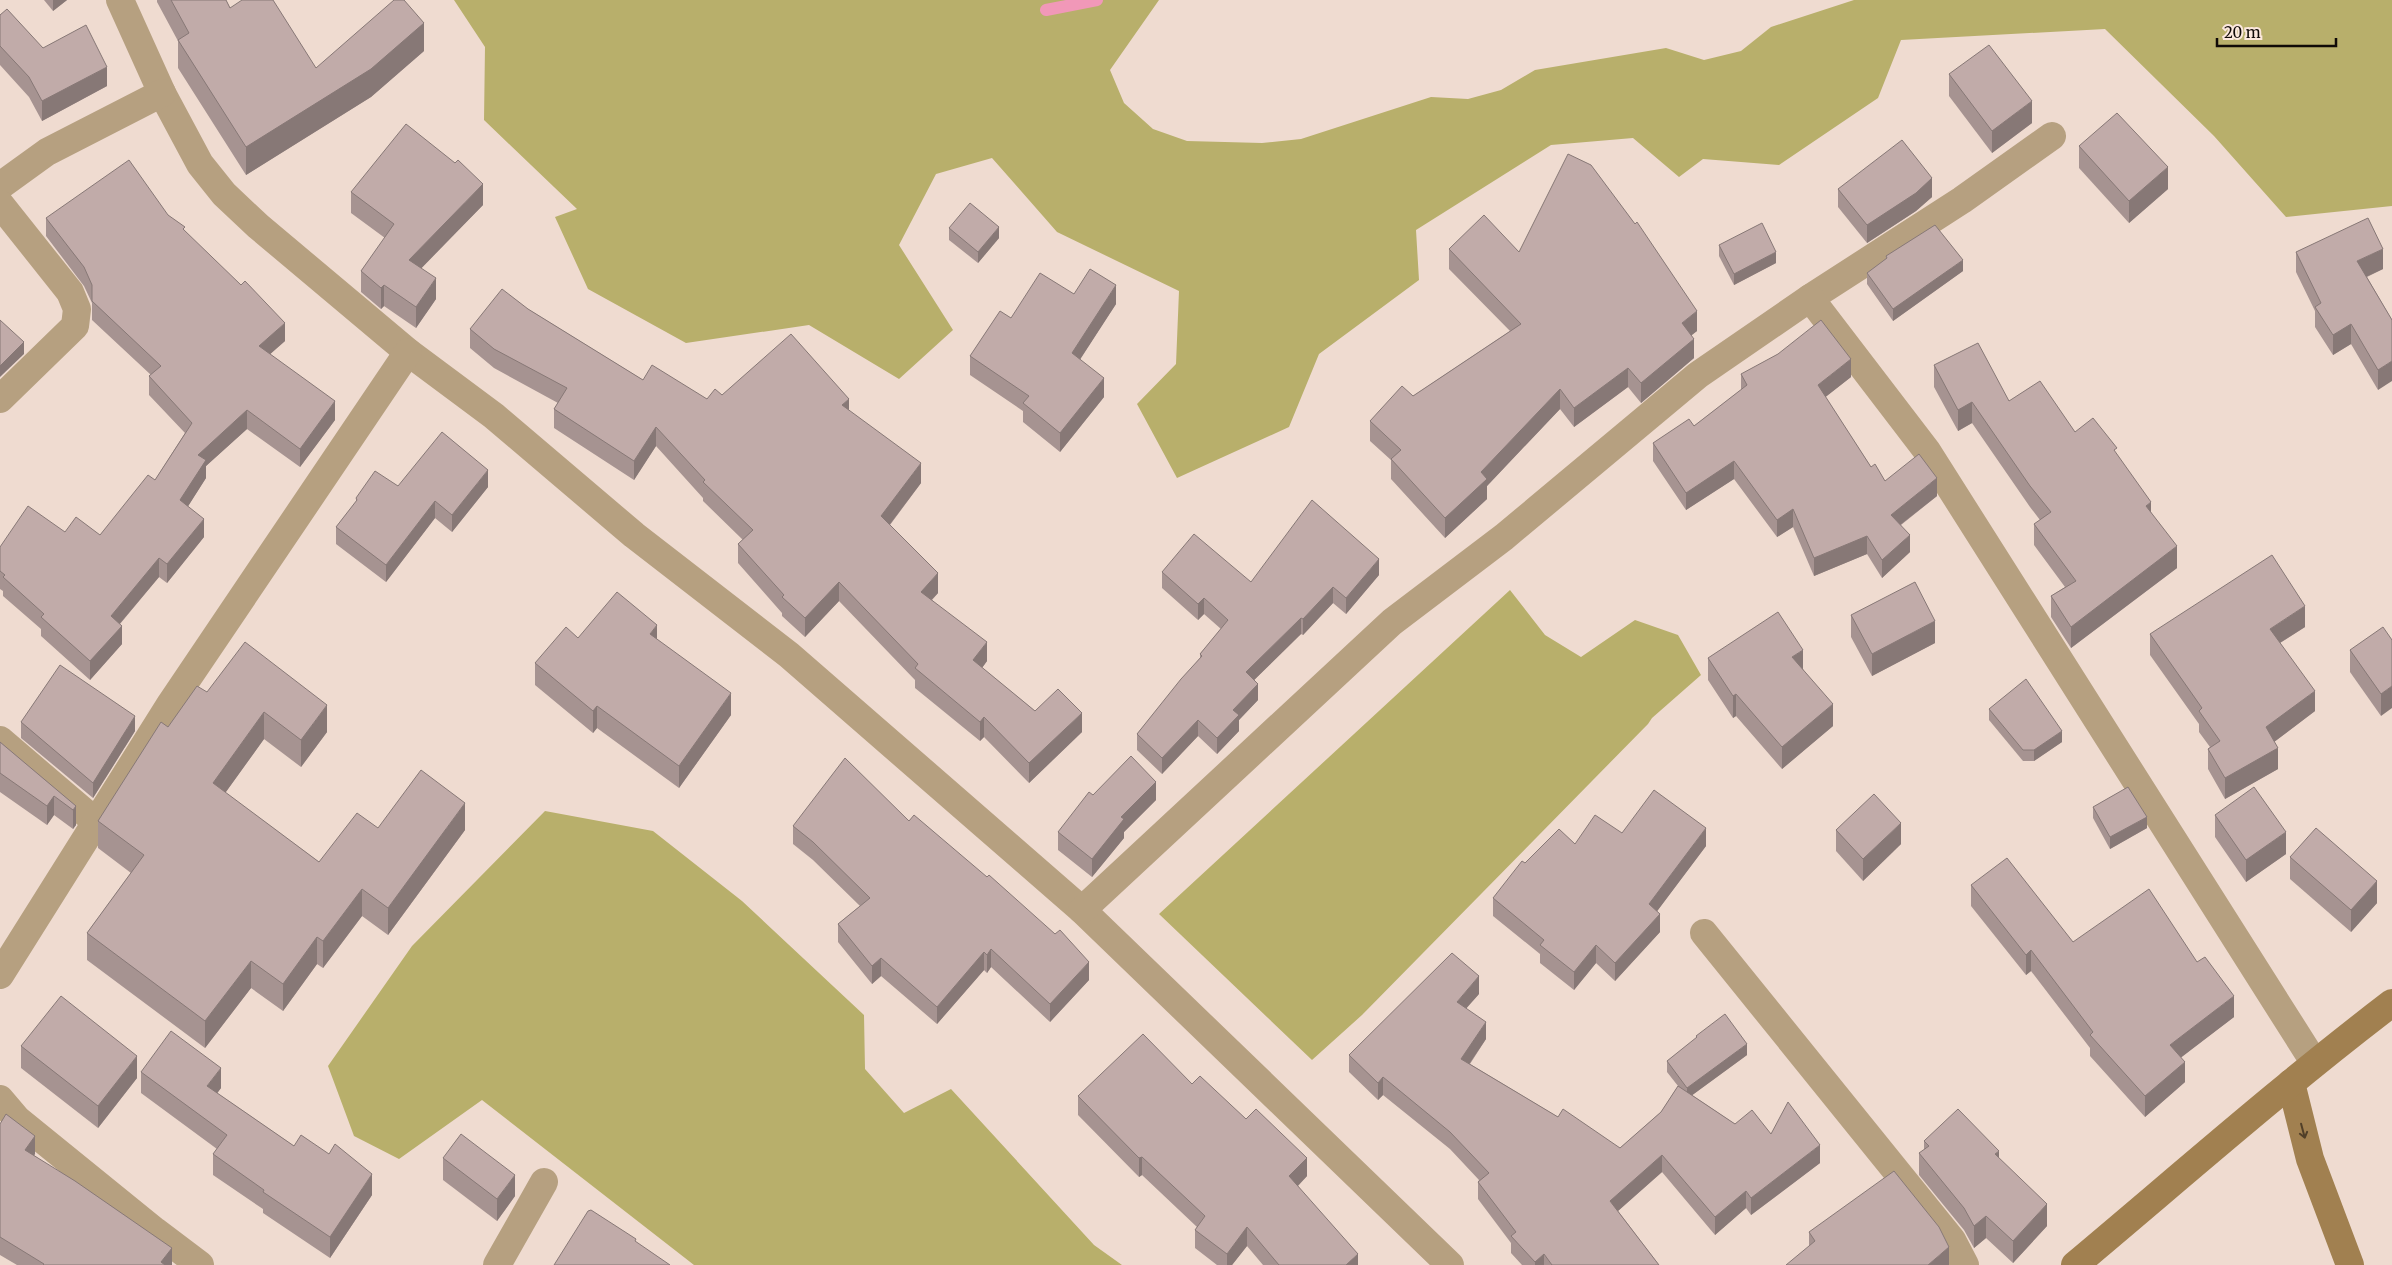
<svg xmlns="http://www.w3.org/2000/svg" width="2392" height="1265" viewBox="0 0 2392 1265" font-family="Merriweather,serif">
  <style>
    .green { fill: #b8af6b }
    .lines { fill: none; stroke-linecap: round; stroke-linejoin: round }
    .stream { stroke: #f198b8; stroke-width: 12 }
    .street { stroke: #b6a080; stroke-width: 28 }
    .secondary { stroke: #a18050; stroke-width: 28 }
    .wall { fill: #a69391 }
    .shaded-wall { fill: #877876 }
    .building { fill: #c1aba9; stroke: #877876 }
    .oneway { stroke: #513f28 }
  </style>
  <rect width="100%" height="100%" fill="#efdbd0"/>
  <g class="green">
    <path d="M454,0H1159L1110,70L1124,103L1153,129L1187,141L1262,143L1301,139L1431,97L1468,99L1501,90L1535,70L1666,48L1704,60L1741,51L1771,27L1854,0H2392V206L2286,217L2214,136L2105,29L1901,40L1878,98L1779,165L1703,159L1679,177L1633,138L1551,145L1416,230L1419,280L1319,354L1289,427L1177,478L1137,404L1176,364L1179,291L1057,232L992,158L936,174L899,245L953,330L899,379L809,325L686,343L588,289L555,217L577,209L484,120L485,47Z"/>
    <path d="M1510,590L1545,635L1581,657L1635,620L1678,635L1701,675L1652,718L1648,724L1362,1015L1312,1060L1159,914Z"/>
    <path d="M545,811L653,831L742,901L864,1015L865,1069L904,1113L951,1089L1094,1245L1122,1265H694L482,1100L399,1159L354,1136L328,1066L412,946Z"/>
  </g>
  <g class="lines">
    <path class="stream" d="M1046,10L1097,0"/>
    <g class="street">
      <path d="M120,0L162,93L200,164L224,194L258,226L408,352L494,416L634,535L789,655L1082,910L1450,1265"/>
      <path d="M0,186L47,152L162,93"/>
      <path d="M0,204L70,292L77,309L75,326L0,399"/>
      <path d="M1810,298L1962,200L2052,136"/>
      <path d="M0,740L96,822"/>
      <path d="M1082,910L1392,622L1504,537L1698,375L1810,298L1927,451L2314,1062"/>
      <path d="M1704,933L1952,1240L1965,1265"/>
      <path d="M0,975L171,703L408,352"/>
      <path d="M0,1099L17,1119L155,1231L200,1265"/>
      <path d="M497,1265L544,1182"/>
    </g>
    <g class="secondary">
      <path d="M2291,1083L2310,1159L2350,1265"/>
      <path d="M2075,1265C2180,1177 2283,1086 2392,1003"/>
    </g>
  </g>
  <g class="wall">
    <path d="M44,0H67L53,11Z"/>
    <path d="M157,0H226L230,8L316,68L424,51L371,97L246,175L178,68V41L157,2Z"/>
    <path d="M0,15L43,48L107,86L42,121L29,97L0,65Z"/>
    <path d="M1949,74L2032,123L1992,153L1949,96Z"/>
    <path d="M2079,146L2168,189L2129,223L2079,168Z"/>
    <path d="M1838,189L1932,197L1916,211L1867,243L1838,207Z"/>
    <path d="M351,192L483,205L421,268L436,299L416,328L384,306L381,309L361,292V271L385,238L351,213Z"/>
    <path d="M168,215L185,231L285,341L270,354L335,420L300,467L247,429L206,466V478L188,506L204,537L167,583L159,577L120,624L122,644L90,680L41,636V629L3,596V591L0,589V547L65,532L100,535L155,480L185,433L149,395V376L151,375L92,320V303L84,286L46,236V218Z"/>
    <path d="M949,228L999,238L978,263L949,240Z"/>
    <path d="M1719,245L1776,263L1734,285L1719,256Z"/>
    <path d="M1449,249L1519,252L1697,331L1691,335L1694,358L1641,403L1628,387L1574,427L1560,409L1487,486V499L1445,538L1391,479V460L1370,441V421L1413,396L1510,331L1449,269Z"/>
    <path d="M2296,252L2383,269L2367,277L2392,320L2378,390L2351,344L2333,355L2315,327V311L2296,272Z"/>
    <path d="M1886,256L1963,271L1893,321L1867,284V273L1886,259Z"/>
    <path d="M1074,294L1116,304L1080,359L1104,397L1060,452L1023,422V411L970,375V356L1011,318Z"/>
    <path d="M528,309L643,380L707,399L722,395L849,411L921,483L890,525L938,593L932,600L987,661L982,668L1035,711L1082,732L1029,783L984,737L980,741L915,688V680L839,601L805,637L782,616V613L738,563V544L743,540L703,501V498L656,446L634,480L554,428V409L558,403L494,368L470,348V329Z"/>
    <path d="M1934,365L2075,432L2117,455L2151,512L2177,568L2071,648L2051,617V596L2065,587L2034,545V524L2040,520L2030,507L1972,423L1958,431L1934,387Z"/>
    <path d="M1741,374L1851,377L1825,397L1871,467L1885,481L1937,496L1901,525L1910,552L1882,578L1867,554L1814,576L1793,527L1777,537L1734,479L1686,510L1653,461V443L1694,426L1741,390Z"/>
    <path d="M398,486L488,487L452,532L435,518L386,582L336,544V527L356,502V498Z"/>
    <path d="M1162,572L1251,582L1379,575L1346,614L1333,603L1303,635L1301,634L1254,680L1258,700L1239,720V731L1217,754L1198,736L1162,774L1137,750V734L1200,658V654L1221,629L1204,614L1198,620L1162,588Z"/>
    <path d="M1851,615L1935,643L1872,676L1851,637Z"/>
    <path d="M2305,627L2280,643L2315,711L2274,742L2278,769L2225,799L2208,769V749L2210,747L2199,732V724L2150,655V634Z"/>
    <path d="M578,638L657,639L731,715L679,788L597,728L593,733L535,685V663Z"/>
    <path d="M2392,640L2381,716L2350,672V650Z"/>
    <path d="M1708,658L1803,669L1833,726L1782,769L1736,716L1733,718L1708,680Z"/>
    <path d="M207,692L327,732L301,767L264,739L225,793L319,862L378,828L465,830L388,935L362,916L323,968L317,964L283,1011L251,988L205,1048L87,960V933L131,873L98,848V821Z"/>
    <path d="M1989,709L2062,742L2034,761H2023L1989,720Z"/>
    <path d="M21,722L135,731L93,798L21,738Z"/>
    <path d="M0,742L76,806V825L73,829L54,815L47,825L0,792Z"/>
    <path d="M1093,795L1156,800L1124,832V838L1092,877L1058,850V832Z"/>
    <path d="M2093,807L2147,828L2110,849L2093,818Z"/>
    <path d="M2215,815L2286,854L2246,882L2215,837Z"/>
    <path d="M909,821L1089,980L1050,1022L991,967L987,973L984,970L937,1024L881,976L872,984L838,942V924L860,906L813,860L793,844V826Z"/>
    <path d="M1836,830L1901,844L1863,881L1836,851Z"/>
    <path d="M1622,833L1706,846L1657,911L1660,932L1615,981L1596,963L1574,990L1540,963V954L1493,916V898L1525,863L1575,844Z"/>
    <path d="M2290,857L2377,903L2351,932L2290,879Z"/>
    <path d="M1971,885L2073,942L2234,1017L2181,1057L2185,1082L2145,1117L2090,1056V1048L2031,971L2026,975L1971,906Z"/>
    <path d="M1479,994L1466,1008L1486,1039L1470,1064L1558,1117L1620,1148L1661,1112L1678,1086L1667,1072V1061L1696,1039V1036L1747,1055L1692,1095L1735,1124L1771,1134L1820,1163L1751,1215L1746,1208L1715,1235L1662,1172L1618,1211L1659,1265H1522L1511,1253V1243L1478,1199V1182L1479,1180L1450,1149L1383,1095L1378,1100L1349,1072V1055Z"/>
    <path d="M21,1046L137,1078L98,1128L21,1068Z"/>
    <path d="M141,1072L221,1088L217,1093L294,1146L372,1195L330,1258L263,1213V1209L213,1175V1154L217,1149L141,1093Z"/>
    <path d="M1192,1084L1307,1176L1298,1186L1358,1265H1263L1247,1246L1232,1265H1217L1195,1248V1230L1197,1227L1142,1175L1139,1177L1078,1115V1096Z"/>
    <path d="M0,1124L35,1154L34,1155L172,1265H17L0,1255Z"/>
    <path d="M1924,1141L1999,1158L2047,1226L2013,1263L1986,1238L1974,1248L1964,1230L1919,1175V1153L1924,1150Z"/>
    <path d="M443,1158L515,1196L497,1221L443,1180Z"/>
    <path d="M1809,1232L1949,1265L1809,1246Z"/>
  </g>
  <g class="shaded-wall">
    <path d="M53,0H67L53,11Z"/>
    <path d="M424,23V51L371,97L246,175V147Z"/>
    <path d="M107,67V86L42,121V101Z"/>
    <path d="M2032,101V123L1992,153V131Z"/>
    <path d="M2168,167V189L2129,223V201Z"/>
    <path d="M1932,178V197L1916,211L1867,243V225Z"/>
    <path d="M483,184V205L409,281V260Z"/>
    <path d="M999,227V238L978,263V252Z"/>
    <path d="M2383,249V269L2357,281V261Z"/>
    <path d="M1776,252V263L1734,285V274Z"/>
    <path d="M1963,260V271L1893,321V309Z"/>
    <path d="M436,278V299L416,328V307Z"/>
    <path d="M384,285V306L381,309V288Z"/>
    <path d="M1116,285V304L1072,372V353Z"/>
    <path d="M1697,311V331L1682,343V323Z"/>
    <path d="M285,323V341L259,364V346Z"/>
    <path d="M2351,324V344L2333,355V335Z"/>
    <path d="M1694,339V358L1641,403V383Z"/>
    <path d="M24,342V354L0,377V366Z"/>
    <path d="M1851,359V377L1818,403V385Z"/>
    <path d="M2392,361V381L2378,390V370Z"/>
    <path d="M1628,368V387L1574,427V408Z"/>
    <path d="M1104,378V397L1060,452V433Z"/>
    <path d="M1560,389V409L1487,486V499L1445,538V518L1481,472Z"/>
    <path d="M849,399V419L842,405Z"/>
    <path d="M335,401V420L300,467V449Z"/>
    <path d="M1972,402V423L1958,431V410Z"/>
    <path d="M247,410V429L206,466V478L180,519V500L198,455Z"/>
    <path d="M656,427V446L634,480V461Z"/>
    <path d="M1734,461V479L1686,510V493Z"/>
    <path d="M921,463V483L881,536V516Z"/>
    <path d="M488,470V487L452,532V515Z"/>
    <path d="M1937,478V496L1891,532V515Z"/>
    <path d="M435,501V518L386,582V565Z"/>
    <path d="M2151,502V524L2146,506Z"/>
    <path d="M1793,509V527L1777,537V520Z"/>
    <path d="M204,519V537L167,583V564Z"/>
    <path d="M1910,535V552L1882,578V560Z"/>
    <path d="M1867,536V554L1814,576V558Z"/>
    <path d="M2177,546V568L2071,648V627Z"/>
    <path d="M159,558V577L111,634V616Z"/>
    <path d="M1379,559V575L1346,614V598Z"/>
    <path d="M938,573V593L921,611V592Z"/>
    <path d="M839,582V601L805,637V618Z"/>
    <path d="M1333,587V603L1303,635V619Z"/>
    <path d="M1204,598V614L1198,620V604Z"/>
    <path d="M2305,606V627L2270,649V629Z"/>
    <path d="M1301,618V634L1246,688V672Z"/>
    <path d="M1935,621V643L1872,676V654Z"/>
    <path d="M657,625V647L650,634Z"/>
    <path d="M122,626V644L90,680V661Z"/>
    <path d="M987,642V661L973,680V660Z"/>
    <path d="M1803,650V672L1792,657Z"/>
    <path d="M1258,684V700L1239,720V731L1217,754V738L1233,710Z"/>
    <path d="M2392,686V708L2381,716V694Z"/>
    <path d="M2315,691V711L2266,748V727Z"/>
    <path d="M731,693V715L679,788V766Z"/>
    <path d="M1736,694V716L1733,718V696Z"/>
    <path d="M1833,704V726L1782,769V747Z"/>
    <path d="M327,705V732L301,767V740Z"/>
    <path d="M597,706V728L593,733V711Z"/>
    <path d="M264,712V739L213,810V783Z"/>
    <path d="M1082,713V732L1029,783V763Z"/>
    <path d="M135,716V731L93,798V783Z"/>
    <path d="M984,717V737L980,741V722Z"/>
    <path d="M1198,720V736L1162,774V758Z"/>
    <path d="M2062,731V742L2034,761V750Z"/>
    <path d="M2278,748V769L2225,799V778Z"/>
    <path d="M1156,782V800L1124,832V838L1092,877V859L1121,817Z"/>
    <path d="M54,796V815L47,825V806Z"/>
    <path d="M465,803V830L388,935V908Z"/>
    <path d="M76,806V825L73,829V810Z"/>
    <path d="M2147,817V828L2110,849V837Z"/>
    <path d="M1901,823V844L1863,881V859Z"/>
    <path d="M1706,828V846L1649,922V904Z"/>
    <path d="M2286,832V854L2246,882V860Z"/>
    <path d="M2377,881V903L2351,932V910Z"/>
    <path d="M362,889V916L323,968V941Z"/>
    <path d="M1660,914V932L1615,981V963Z"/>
    <path d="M317,937V964L283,1011V984Z"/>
    <path d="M1596,945V963L1574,990V972Z"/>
    <path d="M991,949V967L987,973V955Z"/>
    <path d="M2031,950V971L2026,975V955Z"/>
    <path d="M984,952V970L937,1024V1007Z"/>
    <path d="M881,958V976L872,984V966Z"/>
    <path d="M251,961V988L205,1048V1021Z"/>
    <path d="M1089,962V980L1050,1022V1004Z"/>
    <path d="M1479,976V994L1457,1019V1002Z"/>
    <path d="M2234,996V1017L2170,1066V1045Z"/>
    <path d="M1486,1022V1039L1461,1076V1059Z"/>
    <path d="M1747,1044V1055L1687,1099V1088Z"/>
    <path d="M137,1056V1078L98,1128V1106Z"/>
    <path d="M2185,1062V1082L2145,1117V1096Z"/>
    <path d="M221,1068V1088L207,1107V1086Z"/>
    <path d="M1383,1077V1095L1378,1100V1083Z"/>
    <path d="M35,1136V1154L25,1167V1150Z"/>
    <path d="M1820,1145V1163L1751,1215V1198Z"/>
    <path d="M1999,1151V1173L1995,1154Z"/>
    <path d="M1662,1155V1172L1610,1218V1201Z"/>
    <path d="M1142,1157V1175L1139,1177V1158Z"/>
    <path d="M1307,1158V1176L1289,1195V1176Z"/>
    <path d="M372,1174V1195L330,1258V1237Z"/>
    <path d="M515,1175V1196L497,1221V1199Z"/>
    <path d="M1746,1191V1208L1715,1235V1217Z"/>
    <path d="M2047,1204V1226L2013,1263V1241Z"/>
    <path d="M1986,1216V1238L1974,1248V1226Z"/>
    <path d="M1247,1227V1246L1232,1265H1227V1254Z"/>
    <path d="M1949,1247V1265H1928Z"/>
    <path d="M172,1248V1265H161V1262Z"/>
    <path d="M1358,1254V1265H1346Z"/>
    <path d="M1544,1254V1265H1535V1262Z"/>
  </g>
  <g class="building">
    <path d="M171,0H226L230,8L242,0H273L316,68L394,0H404L424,23L371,69L246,147L178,40L189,33Z"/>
    <path d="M7,9L43,48L86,25L107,67L42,101L29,77L0,46V15Z"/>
    <path d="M1989,45L2032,101L1992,131L1949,74Z"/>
    <path d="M2117,113L2168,167L2129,201L2079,146Z"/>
    <path d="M406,124L455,163L458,160L483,184L409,260L436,278L416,307L384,285L381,288L361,271L394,224L351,192Z"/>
    <path d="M1902,140L1932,178L1916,193L1867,225L1838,189Z"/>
    <path d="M1568,154L1591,165L1635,224L1637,222L1697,311L1682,323L1694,339L1641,383L1628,368L1574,408L1560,389L1481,472L1487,479L1445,518L1391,459L1401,450L1370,421L1402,386L1413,396L1521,324L1449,249L1484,215L1519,252Z"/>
    <path d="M129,160L168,215L185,227L183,229L241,285L245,281L285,323L259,346L335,401L300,449L247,410L198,455L206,460L180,500L204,519L167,564L159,558L111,616L122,626L90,661L41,617L44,614L3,577L5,575L0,571V547L28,506L65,532L76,517L100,535L148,475L155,480L192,423L149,376L161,366L92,301V285L84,267L46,218Z"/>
    <path d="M970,203L999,227L978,252L949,228Z"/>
    <path d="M2368,218L2383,249L2357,261L2392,320V361L2378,370L2351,324L2333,335L2315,307L2321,303L2296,252Z"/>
    <path d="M1762,223L1776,252L1734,274L1719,245Z"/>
    <path d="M1935,225L1963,260L1893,309L1867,273L1887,258L1886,256Z"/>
    <path d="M1090,269L1116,285L1072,353L1104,378L1060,433L1023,403L1029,396L970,356L1000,311L1011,318L1040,273L1074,294Z"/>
    <path d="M502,289L528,309L643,380L652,365L707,399L715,389L722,395L791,334L849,399L842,405L921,463L881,516L938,573L921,592L987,642L973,660L1035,711L1058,689L1082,713L1029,763L984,717L980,722L915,668L918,664L839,582L805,618L782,597L784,595L738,544L753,530L703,482L705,480L656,427L634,461L554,409L567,388L494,349L470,329Z"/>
    <path d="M0,320L24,342L0,366Z"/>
    <path d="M1821,320L1851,359L1818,385L1871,467L1875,464L1885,481L1919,454L1937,478L1891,515L1910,535L1882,560L1867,536L1814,558L1793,509L1777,520L1734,461L1686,493L1653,443L1689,419L1694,426L1747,385L1741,374L1778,354Z"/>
    <path d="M1978,343L2009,401L2040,381L2075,432L2093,418L2117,448L2114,450L2151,502L2146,506L2177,546L2071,627L2051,596L2076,581L2034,524L2051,512L2030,486L1972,402L1958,410L1934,365Z"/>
    <path d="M442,432L488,470L452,515L435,501L386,565L336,527L357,500L356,498L375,471L398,486Z"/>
    <path d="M1312,500L1379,559L1346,598L1333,587L1303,619L1301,618L1246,672L1258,684L1233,710L1239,715L1217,738L1198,720L1162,758L1137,734L1181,679L1202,656L1200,654L1228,620L1204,598L1198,604L1162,572L1194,534L1251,582Z"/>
    <path d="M2272,555L2305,606L2270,629L2315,691L2266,727L2278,748L2225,778L2208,749L2220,741L2199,711L2202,708L2150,634Z"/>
    <path d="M1915,582L1935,621L1872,654L1851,615Z"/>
    <path d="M617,592L657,625L650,634L731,693L679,766L597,706L593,711L535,663L566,627L578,638Z"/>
    <path d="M1778,612L1803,650L1792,657L1833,704L1782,747L1736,694L1733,696L1708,658Z"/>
    <path d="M2383,627L2392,640V686L2381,694L2350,650Z"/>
    <path d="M245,642L327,705L301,740L264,712L213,783L319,862L357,813L378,828L421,770L465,803L388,908L362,889L323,941L317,937L283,984L251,961L205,1021L87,933L144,855L98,821L161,722L168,727L197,686L207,692Z"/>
    <path d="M60,665L135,716L93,783L21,722Z"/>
    <path d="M2026,679L2062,731L2034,750H2023L1989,709Z"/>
    <path d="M0,742L76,806L73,810L54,796L47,806L0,773Z"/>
    <path d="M1131,756L1156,782L1121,817L1124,819L1092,859L1058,832L1089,792L1093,795Z"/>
    <path d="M845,758L909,821L914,815L987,877L989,875L1055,934L1060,930L1089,962L1050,1004L991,949L987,955L984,952L937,1007L881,958L872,966L838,924L870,898L813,842L793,826Z"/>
    <path d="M2128,787L2147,817L2110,837L2093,807Z"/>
    <path d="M2254,787L2286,832L2246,860L2215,815Z"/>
    <path d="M1654,790L1706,828L1649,904L1660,914L1615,963L1596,945L1574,972L1540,945L1544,940L1493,898L1522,861L1525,863L1559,829L1575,844L1595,815L1622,833Z"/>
    <path d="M1874,794L1901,823L1863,859L1836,830Z"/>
    <path d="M2316,828L2377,881L2351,910L2290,857Z"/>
    <path d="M2007,858L2073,942L2149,889L2197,962L2205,957L2234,996L2170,1045L2185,1062L2145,1096L2090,1035L2093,1032L2031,950L2026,955L1971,885Z"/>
    <path d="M1452,953L1479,976L1457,1002L1486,1022L1461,1059L1558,1117L1563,1109L1620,1148L1661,1112L1678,1086L1735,1124L1752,1110L1771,1134L1788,1102L1820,1145L1751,1198L1746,1191L1715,1217L1662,1155L1610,1201L1659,1265H1552L1544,1254L1535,1262L1511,1236L1516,1232L1478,1182L1489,1173L1450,1132L1383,1077L1378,1083L1349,1055Z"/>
    <path d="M61,996L137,1056L98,1106L21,1046Z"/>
    <path d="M1725,1014L1747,1044L1687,1088L1667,1061L1697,1037L1696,1036Z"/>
    <path d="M171,1031L221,1068L207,1086L294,1146L301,1135L329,1154L335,1144L372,1174L330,1237L263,1192L264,1190L213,1154L227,1135L141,1072Z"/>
    <path d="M1143,1034L1192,1084L1200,1076L1246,1119L1256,1109L1307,1158L1289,1176L1358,1254L1346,1265H1279L1247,1227L1227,1254L1195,1230L1205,1216L1142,1157L1139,1158L1078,1096Z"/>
    <path d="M1958,1109L1999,1151L1995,1154L2047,1204L2013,1241L1986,1216L1974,1226L1964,1208L1919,1153L1929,1146L1924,1141Z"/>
    <path d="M6,1114L35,1136L25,1150L75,1181L172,1248L161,1262L165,1265H43L44,1264L0,1237V1124Z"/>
    <path d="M461,1134L515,1175L497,1199L443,1158Z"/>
    <path d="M1894,1171L1939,1227L1949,1247L1928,1265H1786L1815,1241L1809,1232Z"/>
    <path d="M591,1210L636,1239L635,1241L670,1265H554L588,1211Z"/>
  </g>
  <defs><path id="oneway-shaft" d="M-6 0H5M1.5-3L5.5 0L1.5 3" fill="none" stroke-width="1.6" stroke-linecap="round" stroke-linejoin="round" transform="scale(1.25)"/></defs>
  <use class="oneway" href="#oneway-shaft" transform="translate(2303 1131) rotate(75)"/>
  <path d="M2217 38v8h119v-8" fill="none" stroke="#100a07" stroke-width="2.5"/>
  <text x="2224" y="38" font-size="15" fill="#100a07" stroke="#fce8dd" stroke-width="4" paint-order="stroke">20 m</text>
</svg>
